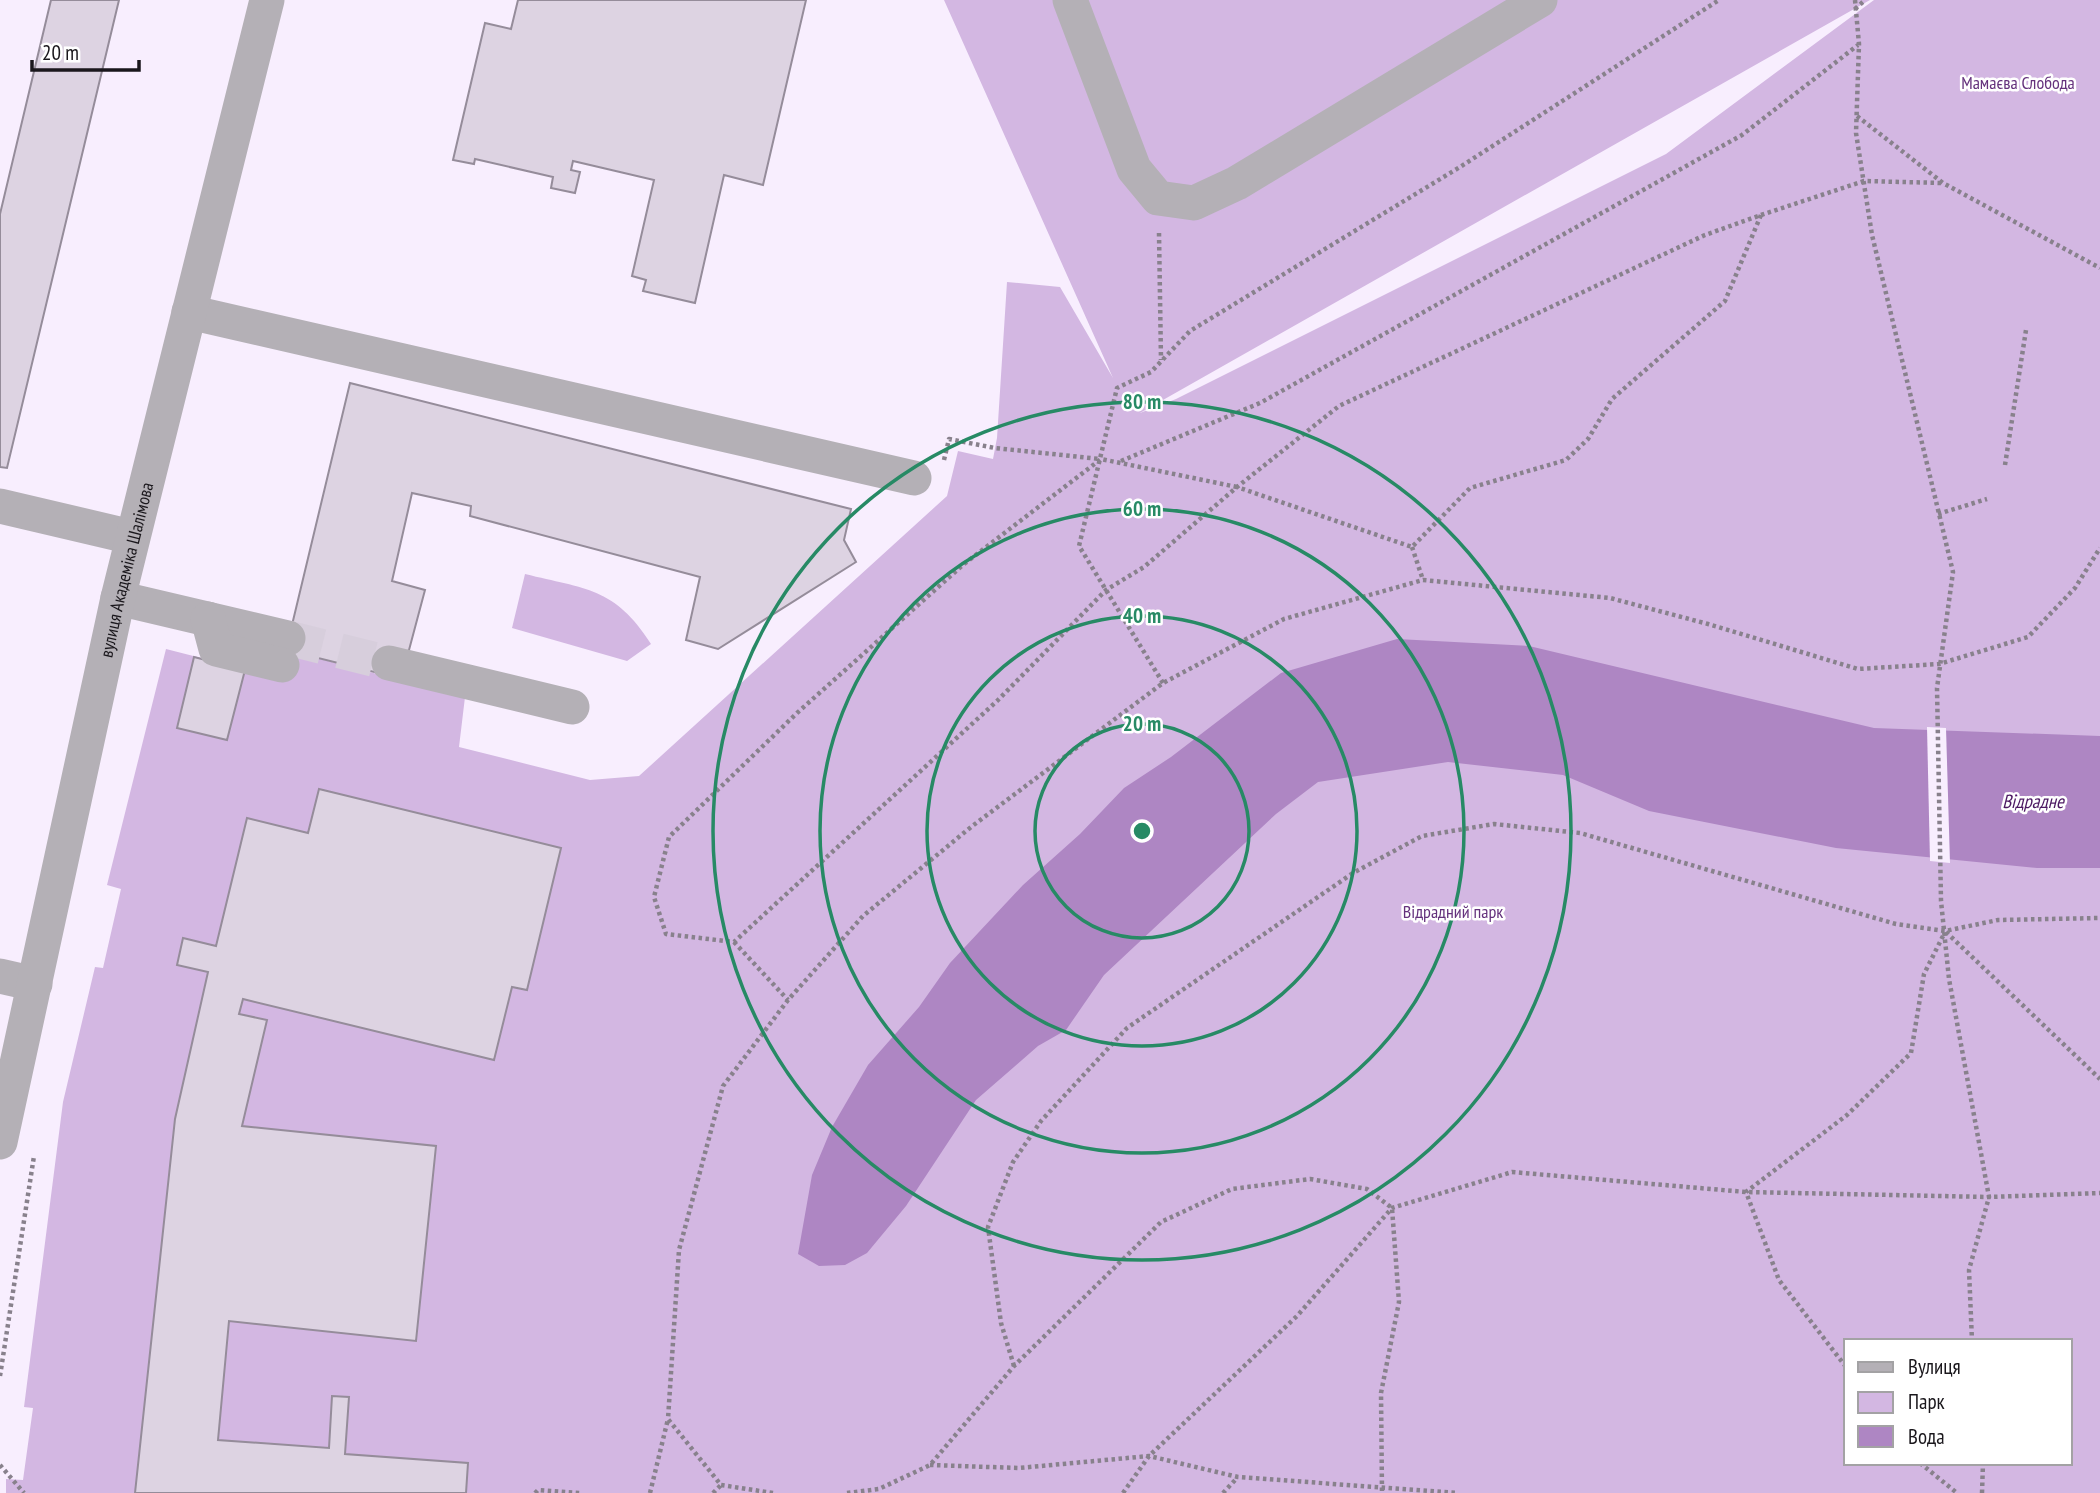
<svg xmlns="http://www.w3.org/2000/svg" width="2100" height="1493" viewBox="0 0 2100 1493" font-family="'PT Sans Narrow',sans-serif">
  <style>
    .green { fill: #d3b7e2; fill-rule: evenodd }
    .water { fill: #ae86c3 }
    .pier { fill: #f8eefe }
    .building { fill: #ddd3e2; stroke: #958c9a; stroke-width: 2 }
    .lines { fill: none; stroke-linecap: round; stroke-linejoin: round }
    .minor-tunnel { stroke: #d7cedc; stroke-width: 35; stroke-dasharray: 35 18; stroke-linecap: butt }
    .path { stroke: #88818c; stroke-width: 4.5; stroke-dasharray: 3.5 3.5; stroke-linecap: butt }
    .minor { stroke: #b4b0b6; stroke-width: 35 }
    .ring { fill: none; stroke: #278a65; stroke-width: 3.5 }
    .labels { text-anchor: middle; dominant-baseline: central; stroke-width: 5; stroke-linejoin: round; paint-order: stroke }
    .park-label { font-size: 18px; fill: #64317c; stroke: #fff }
    .street-label { font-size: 18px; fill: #1a171c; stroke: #fff }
    .water-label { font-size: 19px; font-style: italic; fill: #4c1862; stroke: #fff }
    .centre { fill: #278a65; stroke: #fff; stroke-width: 3.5 }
    .ring-label { font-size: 21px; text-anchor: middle; font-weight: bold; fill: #278a65; stroke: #fff; stroke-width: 5; stroke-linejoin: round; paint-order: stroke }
  </style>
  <rect width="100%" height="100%" fill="#f8eefe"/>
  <g class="green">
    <path d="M944,0H1870L1140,413L1176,399L1666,154L1874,0H2100V1493H6V1479L23,1480L33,1408L24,1407L63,1102L95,967L103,968L121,889L107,885L166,649L279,678L286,650L465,697L459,747L590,780L639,776L947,496L958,451L993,459L997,438L1007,282L1060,287L1113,378ZM1846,1341H2070V1463H1846Z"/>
    <path d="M525,574C585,589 615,587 651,644L627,661L512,628Z"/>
  </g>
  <path class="water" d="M1397,639L1529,646L1874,728L2100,736V868H2037L1836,848L1649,811L1563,775L1448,762L1318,782L1276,814L1104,975L1066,1030L1038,1046L976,1100L906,1206L867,1253L845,1265L819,1266L798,1254L812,1175L832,1127L868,1065L919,1007L950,963L1023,885L1080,834L1124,788L1171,757L1281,673Z"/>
  <path class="pier" d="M1927,727L1946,728L1950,863L1930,861Z"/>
  <g class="building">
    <path d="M51,0H119L7,468L0,467V214Z"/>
    <path d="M518,0H806L763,185L724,175L695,303L643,291L646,280L632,276L654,180L573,161L571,170L580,172L575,193L551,188L553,177L475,159L474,164L453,160L485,23L511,29Z"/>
    <path d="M350,383L851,509L844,540L856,562L718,649L686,640L700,577L470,516L471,506L412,493L392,581L425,590L409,650L386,675L286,650Z"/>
    <path d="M194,657L245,670L227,740L177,728Z"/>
    <path d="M319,789L561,848L527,990L512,987L494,1060L243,999L239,1014L267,1020L242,1126L436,1146L416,1341L229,1321L218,1440L329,1448L332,1396L349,1397L345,1454L468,1463L466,1493H135L175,1119L208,972L177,965L183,938L216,946L247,818L308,833Z"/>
  </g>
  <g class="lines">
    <path class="minor-tunnel" d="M288,638L389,663"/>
    <g class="path">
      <path d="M1855,0L1859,44L1856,133L1872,235L1953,572L1937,688L1941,901L1949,979L1989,1197L1969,1270L1972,1341"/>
      <path d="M1855,9L1865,0"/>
      <path d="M1857,116L1943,183L2100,268"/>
      <path d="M1761,215L1864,181L1942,183"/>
      <path d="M1159,233L1161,360"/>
      <path d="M944,460L949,439L995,448L1100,459"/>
      <path d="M1121,461L1260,403L1742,135L1858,45"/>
      <path d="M2005,465L2026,330"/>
      <path d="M1237,487L1101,459L964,564L797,713L669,837L654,897L666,934L734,942L997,701L1106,590L1144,567L1237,487L1339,406L1705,235L1761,215L1725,301L1612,399L1588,439L1566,460L1470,488L1412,547L1237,487"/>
      <path d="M1938,514L1987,499"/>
      <path d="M1412,547L1423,580"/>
      <path d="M1163,683L1079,546L1117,388L1151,372L1190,331L1460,167L1719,0"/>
      <path d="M1946,932L2100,1079"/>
      <path d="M734,942L788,1000"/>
      <path d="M1014,1366L1001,1323L988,1227L1013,1162L1041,1121L1127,1028L1353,873L1422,836L1494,824L1580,833L1896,924L1945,931L1998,920L2100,918"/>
      <path d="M1846,1367L1779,1280L1746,1192L1847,1115L1911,1053L1924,974L1945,932"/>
      <path d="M0,1376L34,1156"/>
      <path d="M1920,1463L1957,1493"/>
      <path d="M0,1465L24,1493"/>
      <path d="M930,1465L1019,1468L1149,1456L1238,1477L1458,1493"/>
      <path d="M535,1493L538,1490L581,1493"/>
      <path d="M650,1493L668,1419"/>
      <path d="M713,1493L721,1485"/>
      <path d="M773,1493L721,1485L668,1419L679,1250L723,1086L788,1000L863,916L971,827L1163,683L1284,619L1423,580L1610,598L1708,624L1858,669L1939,664L2028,637L2075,588L2100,548"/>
      <path d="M847,1493L879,1489L930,1465L1014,1366L1161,1222L1232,1189L1310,1179L1367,1189L1392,1208L1399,1302L1381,1393L1382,1493"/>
      <path d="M1123,1493L1149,1456L1297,1316L1392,1208L1512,1172L1746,1192L1989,1197L2100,1193"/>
      <path d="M1223,1493L1237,1478"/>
      <path d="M1982,1493L1983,1463"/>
    </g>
    <g class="minor">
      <path d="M1070,0L1134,169L1158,198L1194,203L1237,183L1540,0"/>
      <path d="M189,312L914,478"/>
      <path d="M0,506L119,534"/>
      <path d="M118,598L288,638"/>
      <path d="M208,619L216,649L282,665"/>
      <path d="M389,663L572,707"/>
      <path d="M0,976L35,984"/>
      <path id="s1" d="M0,1142L118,598L267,0"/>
    </g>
  </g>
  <g class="ring">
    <circle cx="1142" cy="831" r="107"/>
    <circle cx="1142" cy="831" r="215"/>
    <circle cx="1142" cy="831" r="322"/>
    <circle cx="1142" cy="831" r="429"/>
  </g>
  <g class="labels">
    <g class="park-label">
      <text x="2018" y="82">Мамаєва Слобода</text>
      <text x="1453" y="911">Відрадний парк</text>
    </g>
    <g class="street-label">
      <text stroke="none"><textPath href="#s1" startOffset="586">вулиця Академіка Шалімова</textPath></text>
    </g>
    <g class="water-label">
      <text x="2033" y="801">Відрадне</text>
    </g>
  </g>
  <circle cx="1142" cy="831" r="10" class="centre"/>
  <g class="ring-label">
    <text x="1142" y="409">80 m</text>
    <text x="1142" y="516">60 m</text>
    <text x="1142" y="623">40 m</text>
    <text x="1142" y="731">20 m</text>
  </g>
  <rect x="1844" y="1339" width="228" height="126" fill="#ffffff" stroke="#a3a2a4" stroke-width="2"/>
  <rect x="1858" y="1362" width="35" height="10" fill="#b4b0b6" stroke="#a3a2a4" stroke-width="2"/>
  <text x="1908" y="1374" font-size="21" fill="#1a171c">Вулиця</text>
  <rect x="1858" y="1392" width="35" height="21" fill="#d3b7e2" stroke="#a3a2a4" stroke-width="2"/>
  <text x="1908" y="1409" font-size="21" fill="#1a171c">Парк</text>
  <rect x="1858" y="1426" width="35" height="21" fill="#ae86c3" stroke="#a3a2a4" stroke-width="2"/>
  <text x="1908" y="1444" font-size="21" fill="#1a171c">Вода</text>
  <path d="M32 60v10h107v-10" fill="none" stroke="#1a171c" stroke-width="3.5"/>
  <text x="42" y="60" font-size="21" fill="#1a171c" stroke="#ffffff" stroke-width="5" paint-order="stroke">20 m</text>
</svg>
